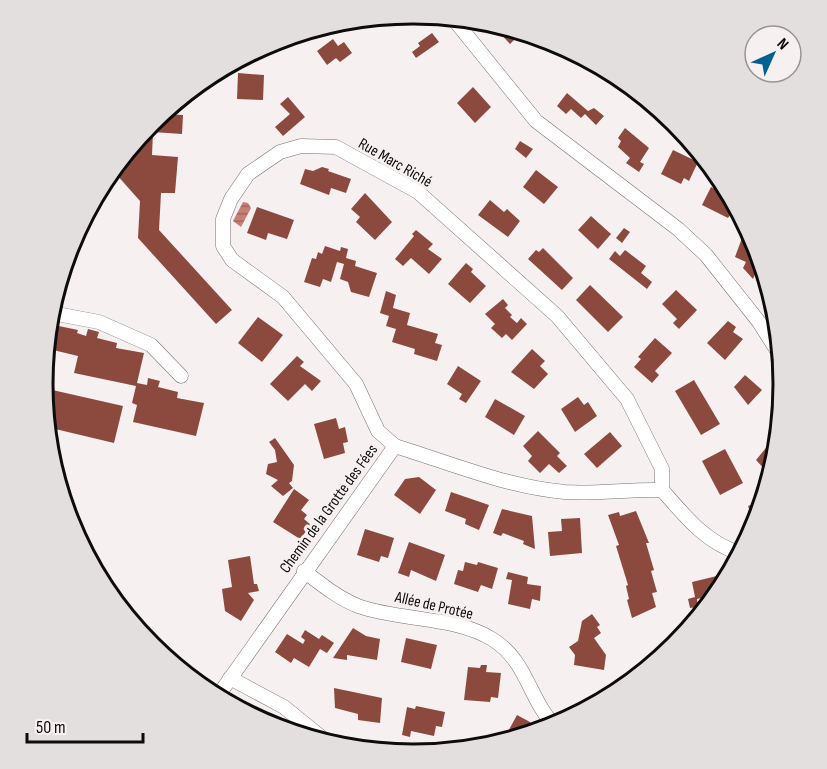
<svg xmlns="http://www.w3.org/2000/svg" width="827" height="769" viewBox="0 0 827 769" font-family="'Sofia Sans Condensed',sans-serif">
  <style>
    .water { fill: url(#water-rules) }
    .building { fill: #8c4a3f }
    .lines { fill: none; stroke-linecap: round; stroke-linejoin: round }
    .minor-casing { stroke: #757170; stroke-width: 15 }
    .minor { stroke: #fff; stroke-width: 14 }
    .labels { text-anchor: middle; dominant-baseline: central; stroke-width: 6; stroke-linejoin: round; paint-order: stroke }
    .street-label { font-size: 16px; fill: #0d0b0b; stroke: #f6f1f0 }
    .rim { fill: none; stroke: #0d0b0b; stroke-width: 3 }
  </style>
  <defs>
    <pattern id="water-rules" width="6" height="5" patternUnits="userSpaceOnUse" patternTransform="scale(1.5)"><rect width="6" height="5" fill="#c77f73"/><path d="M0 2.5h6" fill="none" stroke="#a0665d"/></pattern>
  </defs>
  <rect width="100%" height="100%" fill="#f6f1f0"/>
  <path class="water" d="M243,202L248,203L251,208L241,227L233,221Z"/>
  <g class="building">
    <path d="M497,30L505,32L519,35L510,44Z"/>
    <path d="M432,33L439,42L416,58L412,52L420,46L418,43Z"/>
    <path d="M333,39L338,46L344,42L352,53L340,62L336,58L327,65L317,51Z"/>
    <path d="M238,73L264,75L263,100L237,99Z"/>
    <path d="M473,87L491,107L475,123L457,103Z"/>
    <path d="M567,93L588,111L594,108L604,116L596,125L585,114L581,118L571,109L566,114L557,106Z"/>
    <path d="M288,97L305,117L283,136L275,127L290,114L280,104Z"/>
    <path d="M164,114L183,115L182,134L153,132L152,155L178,157L175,193H161L159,230L232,310L216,324L138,238L140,201L116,174L151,122Z"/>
    <path d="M625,128L649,148L640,162L644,164L639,172L626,163L630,158L618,147L621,141L618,138Z"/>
    <path d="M520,141L533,149L526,158L515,149Z"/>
    <path d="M673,150L698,162L689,181L684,178L681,184L661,174Z"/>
    <path d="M322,167L329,169L328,171L351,179L346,193L331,188L329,195L300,184L305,169L313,171Z"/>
    <path d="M536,170L558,187L544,204L523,187Z"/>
    <path d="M711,187L723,193L734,209L728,218L702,205Z"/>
    <path d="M365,193L392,222L375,240L356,222L360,217L351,209Z"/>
    <path d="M490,200L504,212L507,209L520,221L508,237L478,215Z"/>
    <path d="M257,207L294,220L287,239L268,233L266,240L247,233Z"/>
    <path d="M591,216L611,234L598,249L578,230Z"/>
    <path d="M624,228L630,232L622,243L616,238Z"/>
    <path d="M416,230L433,244L428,249L442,259L429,274L411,258L403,266L395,259L414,236L412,234Z"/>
    <path d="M742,238L757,244L760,262L753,279L743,268L746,262L735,257Z"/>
    <path d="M325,246L340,251L341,247L348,249L346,258L356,261L355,266L377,273L369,297L351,292L348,282L340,279L344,264L337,262L331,282L323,279L320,287L304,282L312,258L316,259L318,252L322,254Z"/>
    <path d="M543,248L573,278L562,290L528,259L536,250L539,252Z"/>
    <path d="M625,250L646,266L641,273L652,282L647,289L609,259L615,251L620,256Z"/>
    <path d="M466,263L473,269L471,272L486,286L470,303L448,284Z"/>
    <path d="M590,285L623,317L608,332L576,300Z"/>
    <path d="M676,290L697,310L679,329L673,323L677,319L662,304Z"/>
    <path d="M386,291L396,295L393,308L410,313L407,325L438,334L435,343L442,345L437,361L414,354L415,349L392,342L396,329L386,326L389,316L380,313Z"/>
    <path d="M503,299L508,305L505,308L512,315L510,317L517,323L521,318L527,324L512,340L506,334L502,338L491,328L495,324L485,314Z"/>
    <path d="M258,317L283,335L262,362L238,343Z"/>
    <path d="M728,321L736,327L733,332L743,339L725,360L707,343Z"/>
    <path d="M54,325L78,330L77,333L86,336L88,329L99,332L97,338L117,343L116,348L144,353L137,383L147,385L148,378L160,381L158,387L178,392L177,398L204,403L196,436L133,422L137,405L132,403L136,386L74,373L78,356L49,349Z"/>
    <path d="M655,338L672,353L655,371L659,375L652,383L634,367L641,359L638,357Z"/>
    <path d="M532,349L545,361L540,366L548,374L534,389L511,372Z"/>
    <path d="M297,356L304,362L300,366L321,381L312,391L305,384L288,401L270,384Z"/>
    <path d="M458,366L481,381L466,403L459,399L462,394L447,384Z"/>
    <path d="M745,375L762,390L748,405L734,387Z"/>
    <path d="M694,380L720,424L701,435L675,391Z"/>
    <path d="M48,389L123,406L114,443L51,428L45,398Z"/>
    <path d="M578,397L584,405L588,402L597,416L575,432L561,409Z"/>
    <path d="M495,399L525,416L514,435L485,417Z"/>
    <path d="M336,418L339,429L345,427L348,442L343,443L345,453L324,459L314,424Z"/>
    <path d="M538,431L560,453L557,456L567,466L559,473L549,464L540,473L528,461L532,456L523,446Z"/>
    <path d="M610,432L622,446L597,468L584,454Z"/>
    <path d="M275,438L294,465L292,481L289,483L293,488L283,496L271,486L278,480L266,474L268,464L277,462L275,450L269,442Z"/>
    <path d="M774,438L767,472L756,460Z"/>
    <path d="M725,449L743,483L720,495L702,461Z"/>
    <path d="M419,477L436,490L420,514L394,495L405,479Z"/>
    <path d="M294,489L309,500L301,510L307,515L304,519L311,525L300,539L273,522Z"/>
    <path d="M451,492L489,505L479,530L465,524L466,519L445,511Z"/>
    <path d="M761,501L756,526L748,506Z"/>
    <path d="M502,509L532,516L535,549L523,544L524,541L503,533L501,536L493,533Z"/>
    <path d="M636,511L649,543H646L654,570L651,571L657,592L652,593L656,607L632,618L627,600L629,599L626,586L628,585L616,546L619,545L608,515L619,512L620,516Z"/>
    <path d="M580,518L582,553L550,556L548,532L562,531L561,519Z"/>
    <path d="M365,529L394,538L388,558L381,556L379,562L357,555Z"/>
    <path d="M409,542L445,555L436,581L411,570L409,577L398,573Z"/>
    <path d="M250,556L254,584H257L259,591L248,593L254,600L241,621L225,611L222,589L232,587L228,560Z"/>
    <path d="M465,562L477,565L478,562L498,568L492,589L481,585L478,592L454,584L458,570L463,571Z"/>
    <path d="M508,572L528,577L527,584L541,586L540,601L532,599L530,609L508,604L512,580L506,579Z"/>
    <path d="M725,574L710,596L697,599L698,607L690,608L688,599L695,597L692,582Z"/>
    <path d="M592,614L600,625L597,627L601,633L594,638L606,655L604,670L574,665L575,655L569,647L578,641L582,621Z"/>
    <path d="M353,628L366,636L380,639L377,660L347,655V660L333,658Z"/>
    <path d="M305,630L319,639L322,635L334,643L327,653L320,649L309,667L294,658L291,663L275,652L287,634L303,644L305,640L301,637Z"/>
    <path d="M406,638L437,645L431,669L401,662Z"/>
    <path d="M481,665H487L486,672L501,673L498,698L491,697L490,702L464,700L468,667L480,668Z"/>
    <path d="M334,688L382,698L380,723L358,720V714L335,708Z"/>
    <path d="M416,706L445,712L442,727L436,726L434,736L411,731L410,737L402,735L407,707L415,709Z"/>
    <path d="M250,710L278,728V729L271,727Z"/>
    <path d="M517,715L530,722L533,732L505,737Z"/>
  </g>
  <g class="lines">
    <g class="minor-casing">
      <g id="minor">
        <path d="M456,22L536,121L678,229L706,255L759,322L778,352"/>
        <path d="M57,314L99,322L151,345L181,376"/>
        <path d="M395,446L378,431L356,384L283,297L232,260L223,246V219L231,199L248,174L280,152L301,146L336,147L418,192L557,316L627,399L662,469V490"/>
        <path d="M304,571C321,584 338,598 358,606C399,621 455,616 492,639C528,661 529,701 556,727"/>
        <path d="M230,678L284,707L321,737"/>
        <path d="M220,693L395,446C450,463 507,487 565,492C597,494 630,489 662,490C685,516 705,542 739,553"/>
      </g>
    </g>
    <use href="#minor" class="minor"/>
  </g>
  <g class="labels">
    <g class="street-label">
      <text transform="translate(395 163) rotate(30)">Rue Marc Riché</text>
      <text transform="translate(329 509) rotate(-54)">Chemin de la Grotte des Fées</text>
      <text transform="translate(434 606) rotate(13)">Allée de Protée</text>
    </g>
  </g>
  <path d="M0 0H827V769H0ZM53 384a360 360 0 1 1 720 0a360 360 0 1 1-720 0Z" fill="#e3dfde" fill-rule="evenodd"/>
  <path class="rim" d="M53 384a360 360 0 1 1 720 0a360 360 0 1 1-720 0Z"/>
  <g transform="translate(773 54) rotate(45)"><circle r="28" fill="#f6f1f0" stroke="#999594" stroke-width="1.5"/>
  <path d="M0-4.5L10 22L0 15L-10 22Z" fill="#036191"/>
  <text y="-9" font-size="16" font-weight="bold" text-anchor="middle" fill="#0d0b0b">N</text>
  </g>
  <path d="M27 733v9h116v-9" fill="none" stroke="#0d0b0b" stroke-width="3"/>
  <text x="36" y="733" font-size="18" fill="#0d0b0b" stroke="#f6f1f0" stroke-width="4.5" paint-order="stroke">50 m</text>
</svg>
